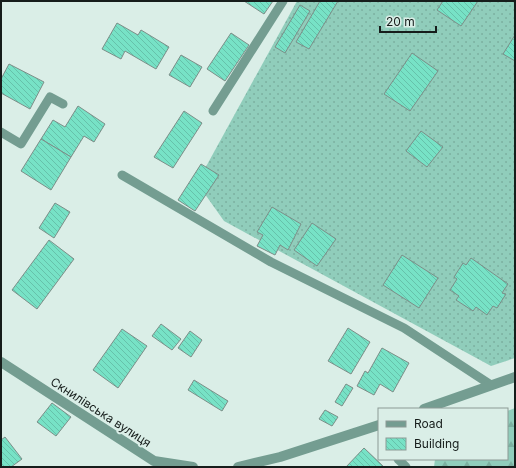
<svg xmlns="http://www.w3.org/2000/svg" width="516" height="468" viewBox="0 0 516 468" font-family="Inter,sans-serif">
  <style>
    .grass { fill: url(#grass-dots) }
    .forest { fill: url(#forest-firs) }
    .building { fill: url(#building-back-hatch); stroke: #7c8e88 }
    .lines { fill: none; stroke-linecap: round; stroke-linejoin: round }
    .service { stroke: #749d91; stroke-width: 9 }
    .minor { stroke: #749d91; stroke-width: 10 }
    .labels { text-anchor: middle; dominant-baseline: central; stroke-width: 4; stroke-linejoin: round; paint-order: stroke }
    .street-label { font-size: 12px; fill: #161d1b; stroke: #daeee7 }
  </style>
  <defs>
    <pattern id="grass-dots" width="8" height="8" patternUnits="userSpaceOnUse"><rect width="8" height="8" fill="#90cdbb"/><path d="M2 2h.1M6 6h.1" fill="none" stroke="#7bb0a0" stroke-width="1.8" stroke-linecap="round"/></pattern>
    <pattern id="forest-firs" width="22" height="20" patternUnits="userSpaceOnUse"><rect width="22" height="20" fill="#90cdbb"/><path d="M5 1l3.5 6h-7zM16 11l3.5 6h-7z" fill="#7bb0a0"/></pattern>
    <pattern id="building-back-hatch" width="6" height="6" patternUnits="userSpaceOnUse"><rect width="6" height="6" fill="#77e2c6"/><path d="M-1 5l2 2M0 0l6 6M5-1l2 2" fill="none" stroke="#66c1aa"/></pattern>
  </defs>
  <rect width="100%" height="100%" fill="#daeee7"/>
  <path class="grass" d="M297,1H515V358L491,366L224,221L197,183Z"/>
  <path class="forest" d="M515,408V467H434L435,459H507V411Z"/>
  <g class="building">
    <path d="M244,1H273L264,14Z"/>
    <path d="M320,1H338L309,49L296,42Z"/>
    <path d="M443,1H478L461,26L437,10Z"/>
    <path d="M300,5L310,11L285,53L275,47Z"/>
    <path d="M117,23L138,35L141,30L169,47L156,69L125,51L121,59L102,49Z"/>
    <path d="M231,33L249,45L225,81L207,69Z"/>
    <path d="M515,35V61L503,54Z"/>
    <path d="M412,53L438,71L410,111L384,94Z"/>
    <path d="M181,55L202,67L190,87L169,75Z"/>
    <path d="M9,64L44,82L30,109L1,93V79Z"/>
    <path d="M78,106L105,124L94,142L84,136L71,157L41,139L53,120L65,127Z"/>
    <path d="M184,111L202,123L173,168L154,157Z"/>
    <path d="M421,131L443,147L427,167L406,151Z"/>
    <path d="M41,139L71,157L51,190L21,171Z"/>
    <path d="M201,164L219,175L195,211L178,200Z"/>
    <path d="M55,203L70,212L54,238L39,228Z"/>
    <path d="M272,207L301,224L288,250L280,245L275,255L257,246L263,235L257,232Z"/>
    <path d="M312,223L336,239L317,266L294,250Z"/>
    <path d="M49,240L74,259L37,309L12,290Z"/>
    <path d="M402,255L438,278L419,308L383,285Z"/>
    <path d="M471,258L508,284L502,293L506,294L497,308L493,306L487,315L476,307L473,311L456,300L459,296L450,290L457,279L454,277L463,263L466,265Z"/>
    <path d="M161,324L181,339L172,350L152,336Z"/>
    <path d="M348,328L370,342L351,374L328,361Z"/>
    <path d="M122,329L147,346L118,388L93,370Z"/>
    <path d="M190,331L202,340L191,357L178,348Z"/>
    <path d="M382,348L409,363L393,392L380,384L374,395L357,386L365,371L368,373Z"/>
    <path d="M194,380L228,401L222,411L188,390Z"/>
    <path d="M346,384L353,388L342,406L335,402Z"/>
    <path d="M52,403L71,417L56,436L37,422Z"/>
    <path d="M325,410L338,417L332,426L319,419Z"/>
    <path d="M5,437L22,459L11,467H1V440Z"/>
    <path d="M364,448L384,467H346Z"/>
  </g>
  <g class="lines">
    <g class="service">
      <path d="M213,111L283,1"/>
      <path d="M1,132L21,144L50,97L63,104"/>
      <path d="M122,175L271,262L404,328L491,385"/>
      <path d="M398,459L406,467"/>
    </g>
    <g class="minor">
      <path d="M1,362L154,461L193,467"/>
      <path d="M424,409L515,377"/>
      <path d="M238,467L280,457L379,425"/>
    </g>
  </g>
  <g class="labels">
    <g class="street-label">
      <text transform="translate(101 412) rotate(33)">Скнилівська вулиця</text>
    </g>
  </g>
  <rect width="516" height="468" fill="none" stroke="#161d1b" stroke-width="4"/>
  <rect x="378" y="408" width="130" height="52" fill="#daeee7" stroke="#8c9a95"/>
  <rect x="386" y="421" width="20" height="6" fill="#749d91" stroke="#8c9a95"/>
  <text x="414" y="428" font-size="12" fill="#161d1b">Road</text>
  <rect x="386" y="438" width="20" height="12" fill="url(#building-back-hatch)" stroke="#8c9a95"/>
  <text x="414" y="448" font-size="12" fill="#161d1b">Building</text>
  <path d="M380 26v6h56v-6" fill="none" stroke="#161d1b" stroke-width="2"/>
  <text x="386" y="26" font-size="12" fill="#161d1b" stroke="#daeee7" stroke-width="3" paint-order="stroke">20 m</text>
</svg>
